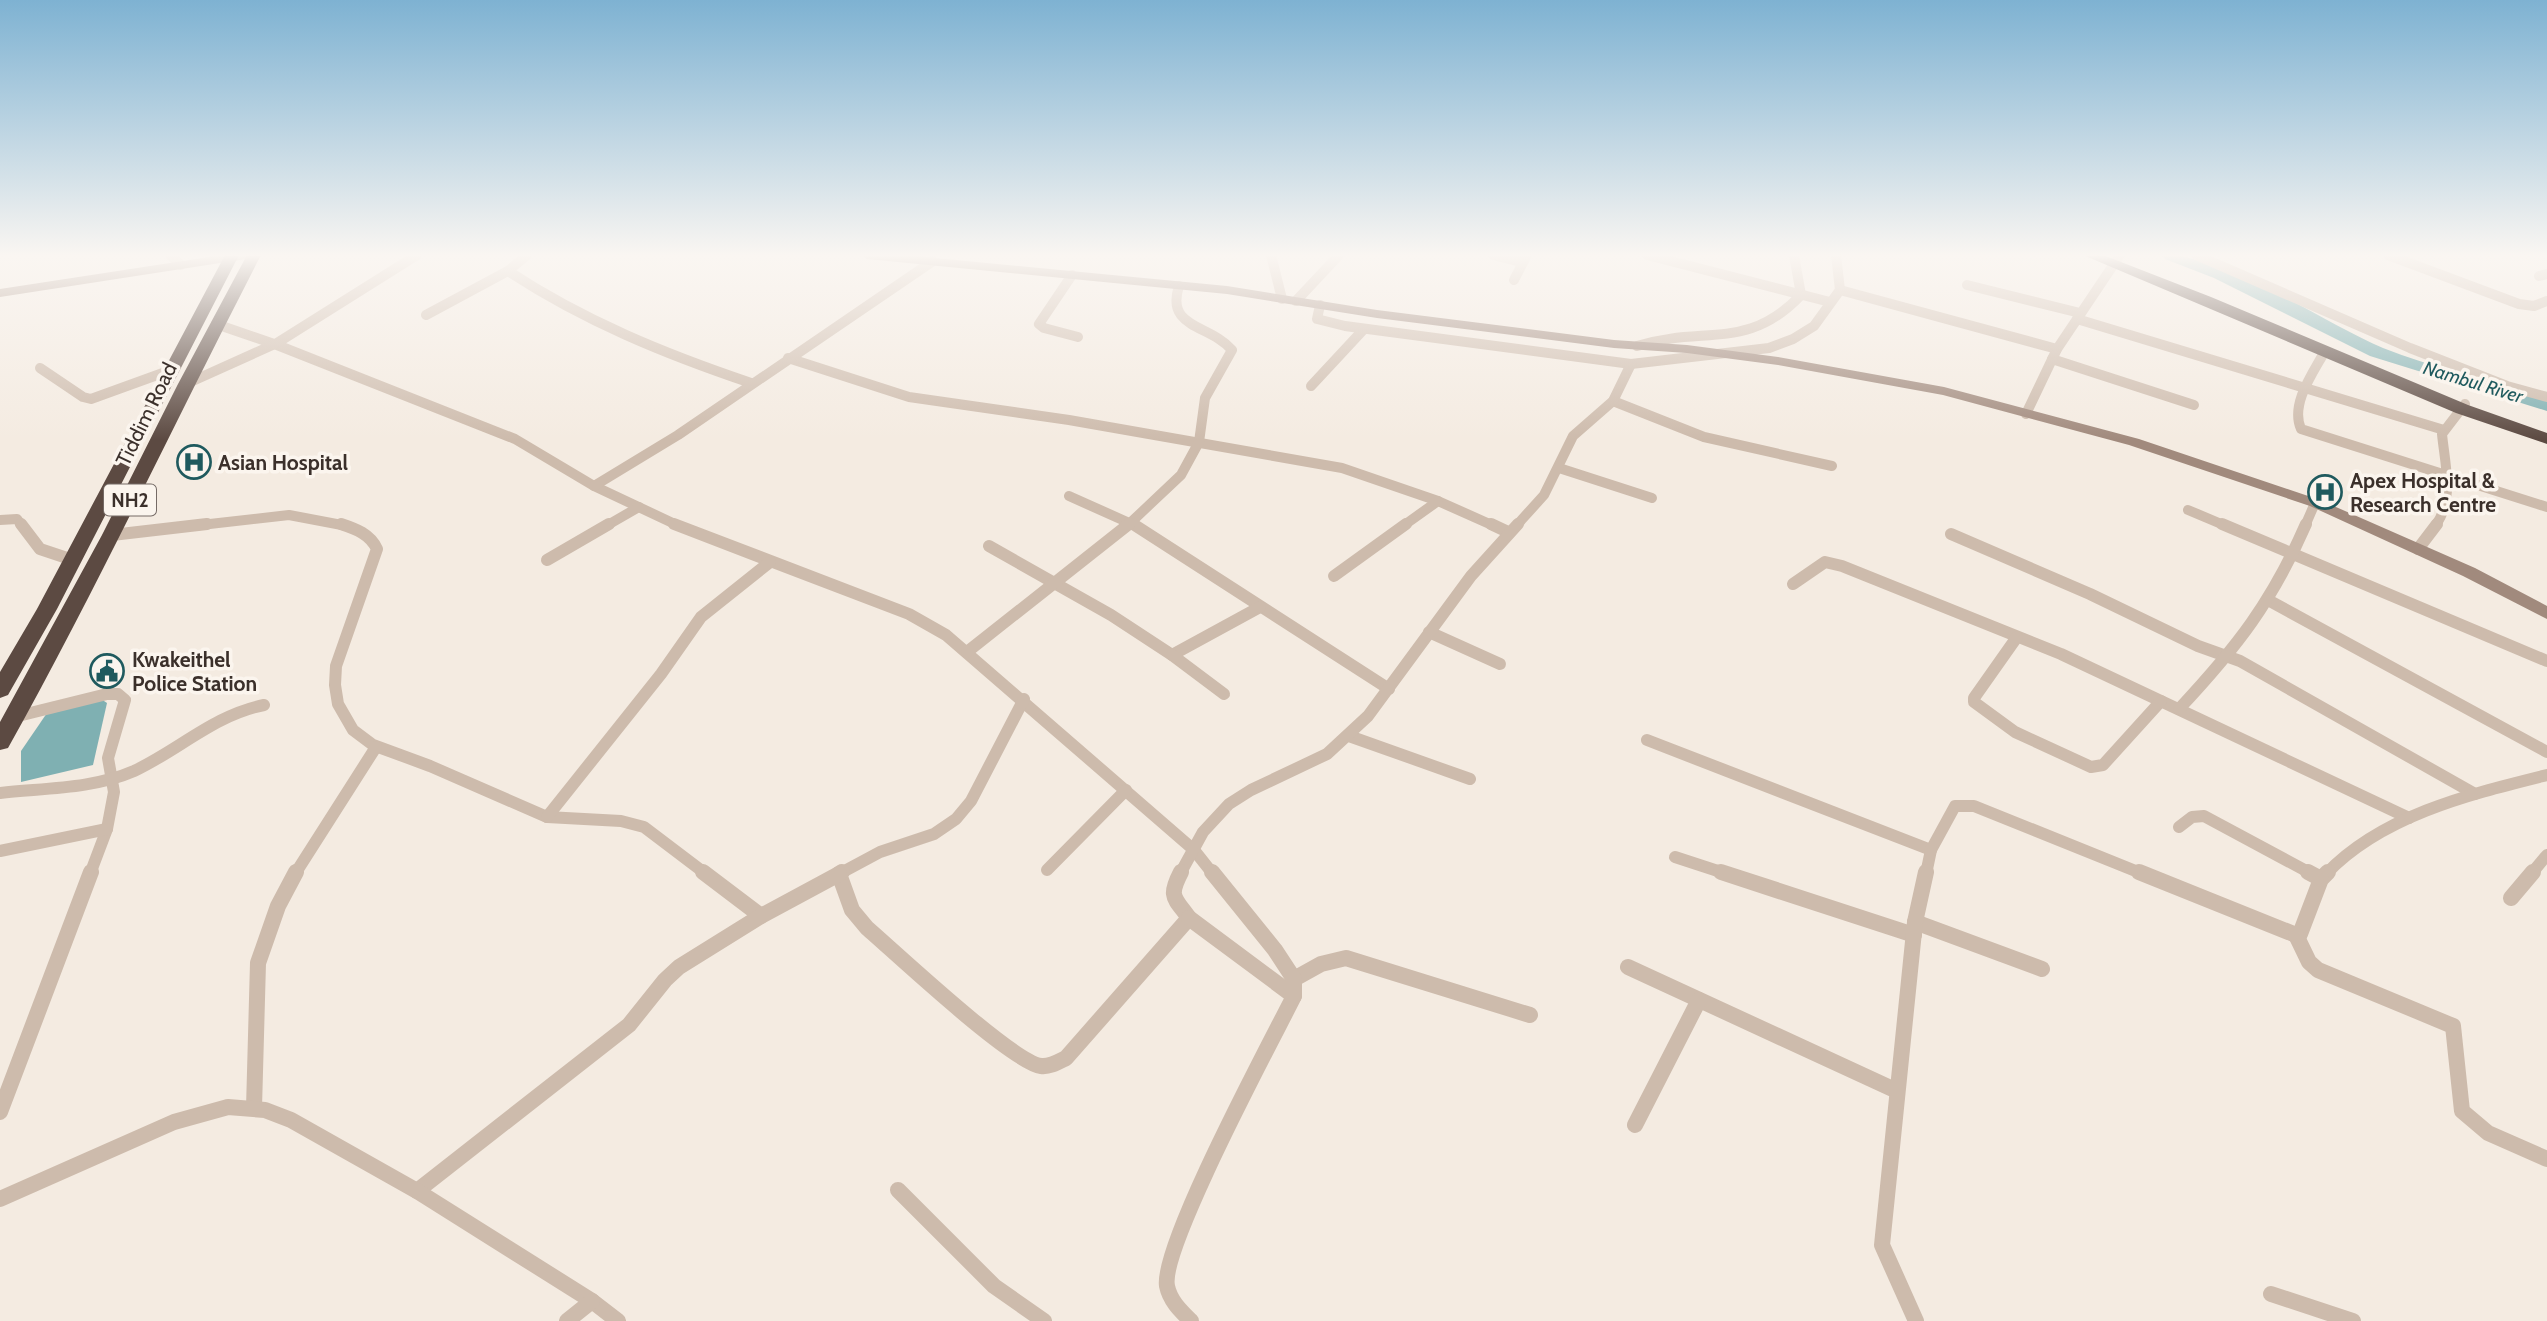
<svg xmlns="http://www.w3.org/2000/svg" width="2547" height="1321" viewBox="0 0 2547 1321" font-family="Cabin,sans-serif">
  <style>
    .water { fill: #7fb0b2 }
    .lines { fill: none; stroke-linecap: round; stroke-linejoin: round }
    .river { fill: #7fb0b2; fill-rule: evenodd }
    .street-far2 { stroke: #cdbbac; stroke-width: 10 }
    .street-far1 { stroke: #cdbbac; stroke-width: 12 }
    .street { stroke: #cdbbac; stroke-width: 16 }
    .secondary { fill: #a18a7d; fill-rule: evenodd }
    .highway { fill: #5c4a42; fill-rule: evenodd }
    .labels { text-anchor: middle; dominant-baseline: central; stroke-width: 7; stroke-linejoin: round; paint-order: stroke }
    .far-water-label { font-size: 19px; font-style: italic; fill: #1f5a5e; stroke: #fbf5ee }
    .shield { fill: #fbf5ee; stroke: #756b66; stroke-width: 2 }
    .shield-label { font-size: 19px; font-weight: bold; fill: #3b302b }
    .street-label { font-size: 21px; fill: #3b302b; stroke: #fbf5ee }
    .poi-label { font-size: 21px; font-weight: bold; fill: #3b302b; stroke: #fbf5ee; text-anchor: start }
  </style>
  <rect width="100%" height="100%" fill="#f4ebe1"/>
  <path class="water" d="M101,699L107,703L93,765L21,782V751L47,713Z"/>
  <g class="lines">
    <path class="river" d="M2162,255C2227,254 2321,322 2383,348C2433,368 2495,382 2547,399V411L2370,356L2214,278L2165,259Z"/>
    <g class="street-far2">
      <path d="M170,255L181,265"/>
      <path d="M527,255L508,271C584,321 665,354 751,383"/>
      <path d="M1271,255L1282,299"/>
      <path d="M1493,255L1521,262"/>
      <path d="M1647,255L1830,302"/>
      <path d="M2196,255L2410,348L2507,386L2547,397"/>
      <path d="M2388,255L2519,304L2534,306L2547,301"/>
      <path d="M1072,275L1039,324L1044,328L1078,337"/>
      <path d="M2539,276L2547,274"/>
      <path d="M1514,280L1527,255"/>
      <path d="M1967,285L2080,313"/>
      <path d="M1840,290L2057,349"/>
      <path d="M1296,301L1339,255"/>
      <path d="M1320,305L1317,319L1345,326L1631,364L1769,348L1793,339L1814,326L1840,290L1836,255"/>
      <path d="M426,315L508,271"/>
      <path d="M2077,319L2444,430"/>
      <path d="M216,324L277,345L515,439L594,486L679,526"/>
      <path d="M1637,346C1704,325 1747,352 1801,295L1794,255"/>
      <path d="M2325,351C2313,373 2290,404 2301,429L2547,507"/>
      <path d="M788,358L909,397L1069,420L1342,468L1438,501L1494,526"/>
      <path d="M2052,359L2194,405"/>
      <path d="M40,368L83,397L91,399L171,370"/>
      <path d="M186,384L277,343L417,255"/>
      <path d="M1311,386L1364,329"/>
      <path d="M1613,401L1704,437L1832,466"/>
      <path d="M2026,414L2057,349L2120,255"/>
      <path d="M1559,468L1652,498"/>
      <path d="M594,486L678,435L933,261"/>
      <path d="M1069,496L1136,526"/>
      <path d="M2188,510L2226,526"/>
      <path d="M0,520L17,519L22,526"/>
      <path d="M192,526L289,515L347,526"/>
      <path d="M606,526L639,507"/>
      <path d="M1127,526L1181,475L1199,442L1205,398L1232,350C1210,324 1165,329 1179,286"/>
      <path d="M1403,526L1438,501"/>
      <path d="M1516,526L1544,495L1573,436L1613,401L1631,364"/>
      <path d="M2305,526L2315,503"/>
      <path d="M2435,526C2455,500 2445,465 2442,434L2465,404"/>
    </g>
    <g class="street-far1">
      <path d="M21,524L40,549L73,560"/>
      <path d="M341,524C356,529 370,534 377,549L336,666L335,685L338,704L353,730L373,745L430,766L547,817L621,821L644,827L706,874"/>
      <path d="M674,524L909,614L946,635L1194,850L1213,874"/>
      <path d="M1133,524L1389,689"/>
      <path d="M1491,524L1508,532"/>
      <path d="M2222,524L2547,661"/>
      <path d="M1951,534L2090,594L2198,646L2240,661L2475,794"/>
      <path d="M112,535L207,524"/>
      <path d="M989,546L1111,615L1172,655L1260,607"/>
      <path d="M2418,549L2437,524"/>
      <path d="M547,560L609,524"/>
      <path d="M1334,576L1406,524"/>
      <path d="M1793,584L1825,562L1842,566L2061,654L2409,818"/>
      <path d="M2268,600L2547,752"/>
      <path d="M1429,632L1500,664"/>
      <path d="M2017,637L1974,698V702L2015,732L2091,767L2103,765L2161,701"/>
      <path d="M967,652L1129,524"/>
      <path d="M1172,655L1224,694"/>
      <path d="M2179,709C2237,647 2272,602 2306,524"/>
      <path d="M14,717L107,694H118L125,700L108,758L114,792L107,829L90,874"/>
      <path d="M1349,736L1470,779"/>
      <path d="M1647,740L1931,850"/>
      <path d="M0,793C43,788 93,789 134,771C179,750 214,715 264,705"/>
      <path d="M547,817L661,674L701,617L770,562"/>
      <path d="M2179,827L2192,817L2204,816L2312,874"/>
      <path d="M0,851L107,829"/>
      <path d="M1675,857L1727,874"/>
      <path d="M1047,870L1126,790"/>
      <path d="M295,874L376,747"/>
      <path d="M839,874L880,852L934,834L956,819L971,801L1024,699"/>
      <path d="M1180,874L1203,832L1229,804L1251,790L1327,754L1368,716L1471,576L1518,524"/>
      <path d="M1926,874L1931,850L1955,806H1974L2143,874"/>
      <path d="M2326,874C2382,815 2471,794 2547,775"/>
      <path d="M2531,874L2547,855"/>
    </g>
    <g class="street">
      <path d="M703,872L761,916"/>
      <path d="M842,872L839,874L852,910L867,928C896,953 1012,1062 1041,1066C1050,1067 1058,1062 1066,1058L1189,918C1174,897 1168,897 1181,872"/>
      <path d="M1721,872L1914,935"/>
      <path d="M2139,872L2296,935L2300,934L2321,879L2328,872"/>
      <path d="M2308,872L2321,879"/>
      <path d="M2511,898L2533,872"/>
      <path d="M1189,918L1294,996"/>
      <path d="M1915,922L2042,969"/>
      <path d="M2296,935L2309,962L2318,970L2453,1026L2462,1111L2488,1133L2547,1159"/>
      <path d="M1628,967L1897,1091"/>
      <path d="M1294,979L1321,964L1346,958L1530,1015"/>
      <path d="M254,1108L258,963L278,906L296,872"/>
      <path d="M0,1112L91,872"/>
      <path d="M1635,1125L1699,1000"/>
      <path d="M898,1190L994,1286L1044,1321"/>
      <path d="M417,1191L629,1025L665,980L679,967L761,916L839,874"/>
      <path d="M0,1199L174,1122L228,1107L265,1110L291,1120L417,1191L592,1301L618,1321"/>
      <path d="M2271,1294L2353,1321"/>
      <path d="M567,1321L592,1301"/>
      <path d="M1191,1321C1181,1311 1170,1301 1167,1286C1160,1248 1271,1042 1294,996V979L1275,950L1212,872"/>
      <path d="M1916,1321L1882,1245L1915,922L1926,872"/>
    </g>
    <g class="secondary">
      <path d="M222,255H252L246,259L0,297V289Z"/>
      <path d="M861,255H904L1227,286L1377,310L1614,340L1687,345L1778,357L1944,387L2139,439L2320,500L2475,568L2547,606V619L2463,576L2310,506L2129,445L1943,395L1778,365L1687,353L1614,348L1377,318L1227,294L867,259Z"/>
    </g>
    <g class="highway">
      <path d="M225,255H239L57,609L8,695L0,698V672L37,609Z"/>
      <path d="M247,255H261C176,419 98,587 8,748L0,750V722L102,535L178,384Z"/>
      <path d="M2083,255H2103L2211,297L2468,405L2547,433V444L2456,413Z"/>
    </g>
  </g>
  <linearGradient id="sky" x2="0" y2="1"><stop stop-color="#7eb2d2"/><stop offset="0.58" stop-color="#faf6f2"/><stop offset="1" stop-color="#faf6f2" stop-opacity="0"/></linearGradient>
  <rect width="2547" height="440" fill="url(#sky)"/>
  <defs>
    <g id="hospital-ring" transform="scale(1.75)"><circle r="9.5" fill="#fbf5ee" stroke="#1f5a5e" stroke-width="1.5"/><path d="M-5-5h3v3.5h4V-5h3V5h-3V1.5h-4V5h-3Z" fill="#1f5a5e"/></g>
    <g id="civic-ring" transform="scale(1.75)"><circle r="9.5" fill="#fbf5ee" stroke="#1f5a5e" stroke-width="1.5"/><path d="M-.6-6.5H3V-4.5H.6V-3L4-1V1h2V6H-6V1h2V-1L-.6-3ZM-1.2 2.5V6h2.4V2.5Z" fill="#1f5a5e"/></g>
  </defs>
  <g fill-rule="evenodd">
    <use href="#hospital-ring" x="194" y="462"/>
    <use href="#hospital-ring" x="2325" y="492"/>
    <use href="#civic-ring" x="107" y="671"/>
  </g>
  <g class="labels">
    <g class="far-water-label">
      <text transform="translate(2473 382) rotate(17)">Nambul River</text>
    </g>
    <rect class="shield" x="104" y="484.5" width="52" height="31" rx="5"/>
    <g class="shield-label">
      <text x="130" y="500">NH2</text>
    </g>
    <g class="street-label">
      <text transform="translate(146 414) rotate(-64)">Tiddim Road</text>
    </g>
    <g class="poi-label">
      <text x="218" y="462">Asian Hospital</text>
      <text x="2350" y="480">Apex Hospital &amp;<tspan x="2350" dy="24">Research Centre</tspan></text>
      <text x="132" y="659">Kwakeithel<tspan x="132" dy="24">Police Station</tspan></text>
    </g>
  </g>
</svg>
